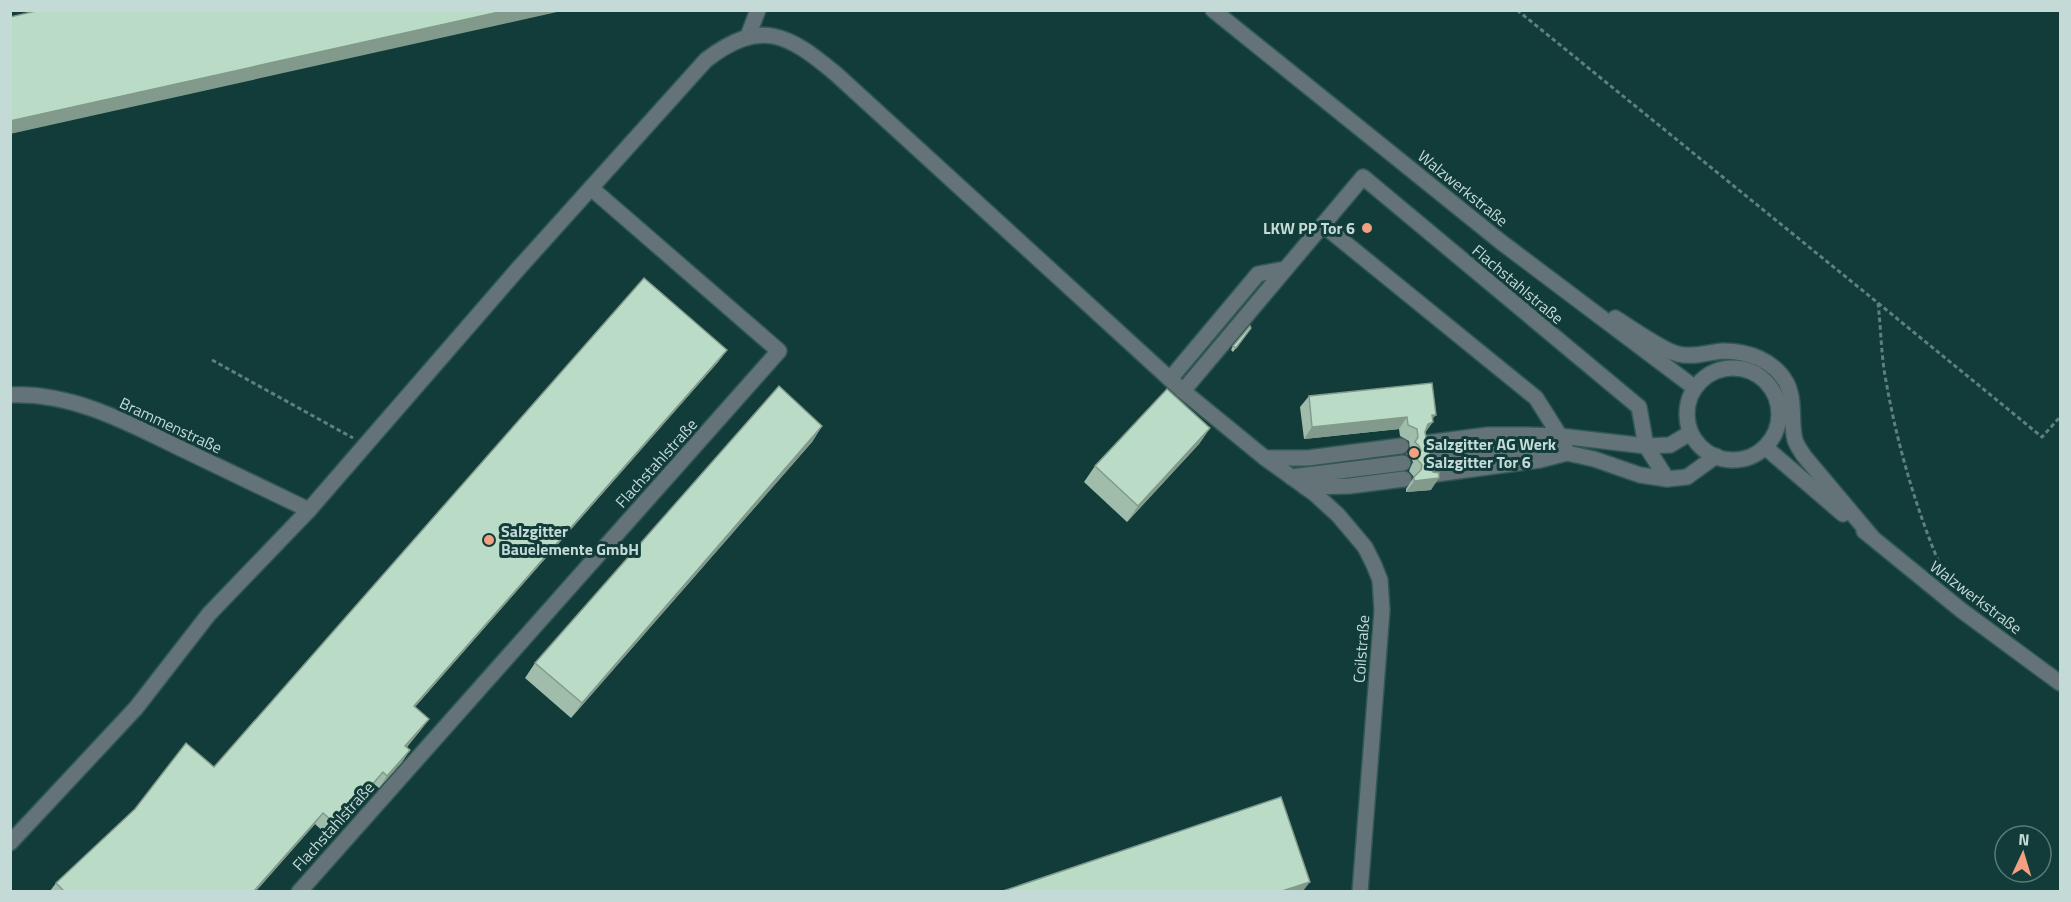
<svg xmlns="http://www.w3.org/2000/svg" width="2071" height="902" viewBox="0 0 2071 902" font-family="'Titillium Web',sans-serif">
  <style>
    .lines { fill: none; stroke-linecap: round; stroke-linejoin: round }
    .minor-casing { stroke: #315855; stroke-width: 18 }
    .path { stroke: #5f807d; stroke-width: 3; stroke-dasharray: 4.5 3; stroke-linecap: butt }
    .minor { stroke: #637377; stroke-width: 15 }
    .wall { fill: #a0bdab }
    .shaded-wall { fill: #829a8b }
    .building { fill: #badcc7; stroke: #829a8b; stroke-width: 1.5 }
    .poi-dot { fill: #f3a081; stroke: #113c39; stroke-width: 2 }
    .labels { text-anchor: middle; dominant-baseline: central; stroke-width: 6; stroke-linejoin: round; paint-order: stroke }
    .street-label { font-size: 16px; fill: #c4dad7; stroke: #113c39 }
    .poi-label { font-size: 16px; font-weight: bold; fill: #c4dad7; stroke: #113c39; text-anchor: start }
  </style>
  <rect width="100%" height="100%" fill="#113c39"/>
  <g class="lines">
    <g class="minor-casing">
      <g id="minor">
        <path d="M1213,10L1501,242L1695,388"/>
        <path d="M748,36L758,10"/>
        <path d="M1323,225L1536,398L1560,436L1567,453"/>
        <path d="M1615,318C1628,326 1665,352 1678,354C1694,358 1708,352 1723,351C1748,351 1773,360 1786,382C1796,400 1790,421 1795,440C1797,446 1801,451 1804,456L1872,537"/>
        <circle cx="1733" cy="414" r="46"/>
        <path d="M1170,379L1258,274L1285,269"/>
        <path d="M1183,391L1363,177L1639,407L1646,446L1667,479"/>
        <path d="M10,395C73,392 130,424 184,450C226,470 268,490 309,510"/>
        <path d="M1426,443L1488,435H1526L1560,436L1646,446L1670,445L1690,433"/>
        <path d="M1765,447L1843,514"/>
        <path d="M1265,458H1308L1401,446"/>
        <path d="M1428,460L1525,447L1561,452"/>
        <path d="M1429,475L1540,460L1567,453L1594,459L1640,475L1667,479L1687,477L1716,456"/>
        <path d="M1291,477L1403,463"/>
        <path d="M1305,487L1349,486L1404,479"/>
        <path d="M1864,531L1961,610L2060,683"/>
        <path d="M10,843L136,708L209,614L309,510L518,269L706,60C761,18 788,34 836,74L1183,391L1265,458L1315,494L1338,515L1365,547L1374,565L1380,580L1382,610L1360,892"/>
        <path d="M299,892L779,351L591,188"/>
      </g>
    </g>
    <g class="path">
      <path d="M1517,10L1878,303C1881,328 1881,356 1886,381C1898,449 1918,516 1946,579"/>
      <path d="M1878,303L2042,437L2060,417"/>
      <path d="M212,360L353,438"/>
    </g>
    <use href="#minor" class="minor"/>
  </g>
  <g class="wall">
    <path d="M1251,328L1233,352L1231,350L1233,346Z"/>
    <path d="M727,350L718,362L415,707L429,719L420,731L407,747L410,750L402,762L379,788L374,784L328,836L315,824L256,891H50L56,883L214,767Z"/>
    <path d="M1309,396L1433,419L1425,433L1431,490L1406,492V489L1414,477L1409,471L1413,462L1411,458L1406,454L1410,449L1409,441L1400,436L1399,429L1304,439L1300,407Z"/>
    <path d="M822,426L812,442L571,718L525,678L535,663Z"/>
    <path d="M1210,428L1199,444L1127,522L1084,482L1095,466Z"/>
  </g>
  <g class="shaded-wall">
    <path d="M508,10H566L10,134V121Z"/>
    <path d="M727,350L718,362L405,718L414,706Z"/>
    <path d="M1432,415H1436L1429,423L1433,422L1425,433L1420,436Z"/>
    <path d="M1407,417L1399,429L1304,439L1312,427Z"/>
    <path d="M822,426L812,442L571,718L582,703Z"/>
    <path d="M1210,428L1199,444L1127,522L1138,506Z"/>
    <path d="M1439,478L1431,490L1406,492L1414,481Z"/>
    <path d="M429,719L420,731L397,757L405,746Z"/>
    <path d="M410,750L402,762L379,788L387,776Z"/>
    <path d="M383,772L374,784L328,836L337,825Z"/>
    <path d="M323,813L315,824L256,891H254Z"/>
    <path d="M1310,882L1303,891H1282Z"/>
  </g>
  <g class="building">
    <path d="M40,10H508L10,121V17Z"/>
    <path d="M644,278L727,350L414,706L429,719L405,746L410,750L387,776L383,772L337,825L323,813L254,891H64L56,883L135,809L186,743L214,767Z"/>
    <path d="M1250,326L1251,328L1236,348L1233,346Z"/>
    <path d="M1432,383L1436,415H1432L1433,422L1428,424L1425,432L1426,437L1431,440L1427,449L1431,456L1428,465L1433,472L1439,473V478L1414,481V477L1421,470L1422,465L1417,459L1421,451L1419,446L1415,442L1418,437L1417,429L1408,425L1407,417L1312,427L1309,396Z"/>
    <path d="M779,386L822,426L582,703L535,663Z"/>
    <path d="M1167,389L1210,428L1138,506L1095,466Z"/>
    <path d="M1281,797L1310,882L1282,891H1003Z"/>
  </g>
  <g class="poi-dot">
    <circle cx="1367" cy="228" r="6"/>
    <circle cx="1414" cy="453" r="6"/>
    <circle cx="489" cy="540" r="6"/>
  </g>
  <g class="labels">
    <g class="street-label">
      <text transform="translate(1463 188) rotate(39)">Walzwerkstraße</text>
      <text transform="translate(1518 284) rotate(40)">Flachstahlstraße</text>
      <text transform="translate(171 425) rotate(25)">Brammenstraße</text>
      <text transform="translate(656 463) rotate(-48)">Flachstahlstraße</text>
      <text transform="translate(1976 597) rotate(37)">Walzwerkstraße</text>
      <text transform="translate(1361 649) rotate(-86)">Coilstraße</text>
      <text transform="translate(333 826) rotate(-48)">Flachstahlstraße</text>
    </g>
    <g class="poi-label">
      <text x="1355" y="228" text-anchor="end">LKW PP Tor 6</text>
      <text x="1426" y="444">Salzgitter AG Werk<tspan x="1426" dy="18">Salzgitter Tor 6</tspan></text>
      <text x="501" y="531">Salzgitter<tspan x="501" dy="18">Bauelemente GmbH</tspan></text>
    </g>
  </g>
  <rect width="2071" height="902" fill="none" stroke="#c4dad7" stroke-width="24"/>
  <g transform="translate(2023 854) rotate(4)"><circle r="28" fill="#113c39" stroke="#597b78" stroke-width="1.5"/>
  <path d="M0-4.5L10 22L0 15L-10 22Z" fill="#f3a081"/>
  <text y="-9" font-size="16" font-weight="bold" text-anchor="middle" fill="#c4dad7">N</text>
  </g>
</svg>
